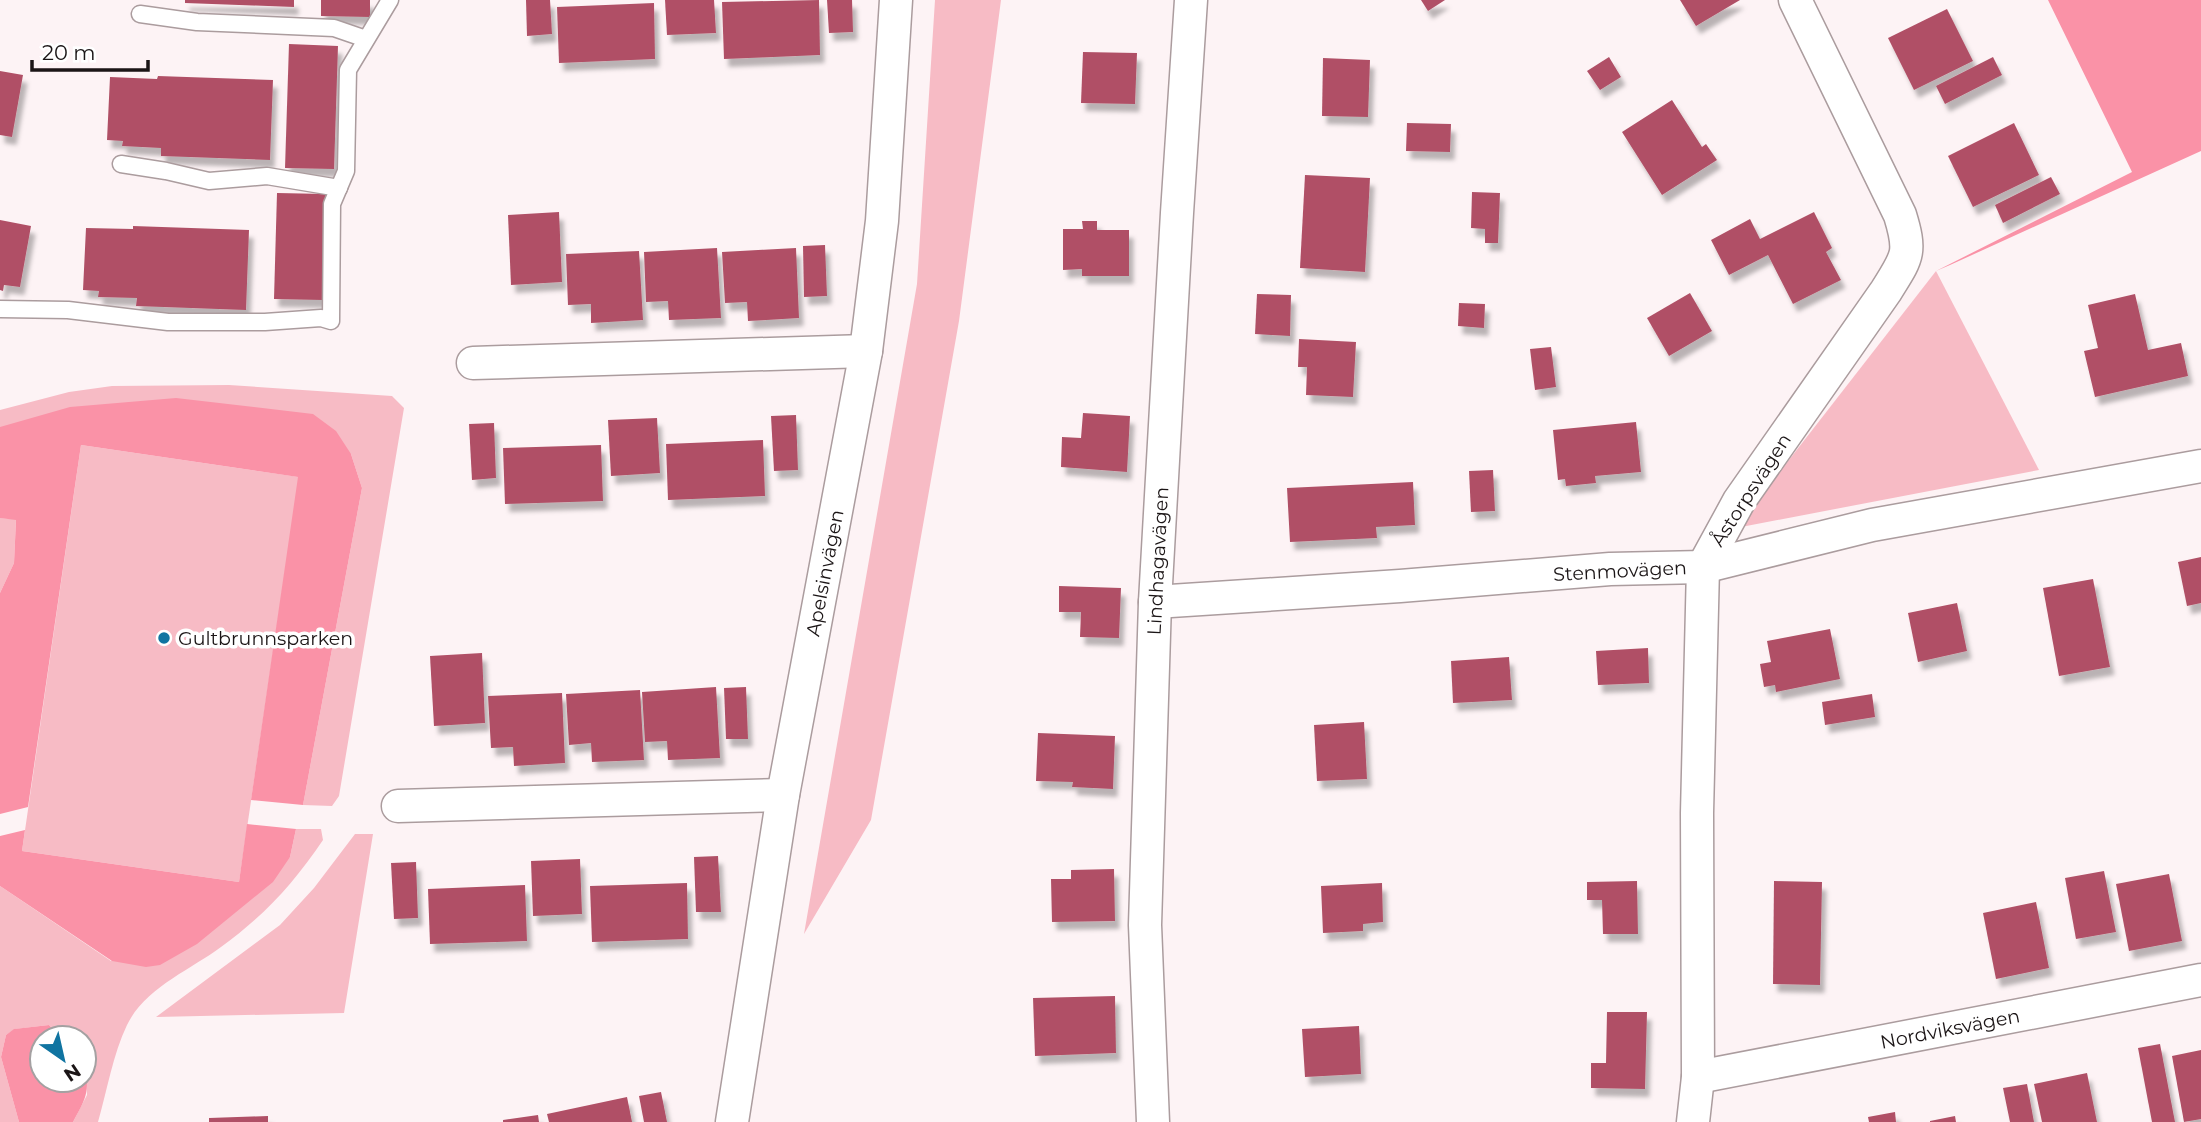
<svg xmlns="http://www.w3.org/2000/svg" width="2201" height="1122" viewBox="0 0 2201 1122" font-family="Montserrat,sans-serif">
  <style>
    .green { fill: #f7bbc5 }
    .forest { fill: #fa92a7 }
    .building { fill: #b05066; filter: url(#shadow) }
    .lines { fill: none; stroke-linecap: round; stroke-linejoin: round }
    .lane-casing { stroke: #ab9c9e; stroke-width: 19 }
    .street-casing { stroke: #ab9c9e; stroke-width: 35 }
    .lane { stroke: #fff; stroke-width: 16 }
    .street { stroke: #fff; stroke-width: 32 }
    .poi-dot { fill: #1074a1; stroke: #fff; stroke-width: 2.5 }
    .labels { text-anchor: middle; dominant-baseline: central; stroke-width: 7; stroke-linejoin: round; paint-order: stroke }
    .street-label { font-size: 19px; fill: #1b1516; stroke: #fff }
    .poi-label { font-size: 19px; fill: #1b1516; stroke: #fff; text-anchor: start }
  </style>
  <defs>
    <filter id="shadow"><feDropShadow dx="4.5" dy="8" stdDeviation="2" flood-color="#0004"/></filter>
  </defs>
  <rect width="100%" height="100%" fill="#fdf3f5"/>
  <g class="green">
    <path d="M935,0H1001L959,321L871,820L804,934L917,284Z"/>
    <path d="M1936,271L2039,470L1736,528Z"/>
    <path d="M229,385L392,396L404,408L339,796L332,806L303,805L362,488L351,454L0,427V410L69,392L112,386Z"/>
    <path d="M81,445L299,477L239,882L22,851Z"/>
    <path d="M0,518L16,519L14,563L0,593Z"/>
    <path d="M296,829H321L323,840C293,884 265,915 221,947C190,970 145,988 127,1025C113,1054 107,1091 98,1122H73L87,1095L84,1038H60L49,1025L15,1029L6,1035L1,1057L19,1122H0V886L111,961L290,857Z"/>
    <path d="M355,834H373L344,1013L156,1017L280,925L314,888Z"/>
  </g>
  <g class="forest">
    <path d="M2048,0H2201V151L1950,265L1936,271L2132,172Z"/>
    <path d="M176,398L313,414L336,431L351,454L362,488L303,805L251,800L298,477L81,445L28,807L0,814V593L14,563L16,520L0,518V427L70,407Z"/>
    <path d="M247,824L296,829L290,857L273,882L197,944L160,965L146,967L112,961L0,886V836L25,830L22,851L239,882Z"/>
    <path d="M49,1025L60,1038H42V1080H84V1066C91,1091 85,1100 73,1122H19L1,1057L6,1035L14,1029Z"/>
  </g>
  <g class="building">
    <path d="M185,0H294V7L185,3Z"/>
    <path d="M321,0H370V17L321,16Z"/>
    <path d="M526,0H550L552,34L527,36Z"/>
    <path d="M665,0H714L716,33L667,35Z"/>
    <path d="M819,0L820,55L724,59L722,2Z"/>
    <path d="M827,0H852L853,32L829,33Z"/>
    <path d="M1421,0H1445L1428,11Z"/>
    <path d="M1680,0H1740L1696,26Z"/>
    <path d="M654,3L655,59L559,63L557,7Z"/>
    <path d="M1947,9L1973,61L1914,90L1888,38Z"/>
    <path d="M289,44L338,46L334,169L285,168Z"/>
    <path d="M1083,52L1137,53L1135,104L1081,103Z"/>
    <path d="M1609,57L1621,77L1600,90L1587,71Z"/>
    <path d="M1993,57L2002,75L1945,104L1936,86Z"/>
    <path d="M1323,58L1370,60L1368,117L1322,116Z"/>
    <path d="M0,71L23,75L12,137L0,135Z"/>
    <path d="M158,76L273,80L270,160L161,156V148L122,146L123,141L107,140L110,77L157,79Z"/>
    <path d="M1672,100L1702,147L1706,144L1717,160L1662,195L1622,132Z"/>
    <path d="M1407,123L1451,124L1450,152L1406,151Z"/>
    <path d="M2014,123L2039,175L1973,207L1948,156Z"/>
    <path d="M1305,175L1370,178L1365,272L1300,268Z"/>
    <path d="M2051,177L2060,194L2003,223L1995,205Z"/>
    <path d="M1472,192L1500,193L1498,243H1485V229L1471,228Z"/>
    <path d="M277,193L326,194L323,300L274,299Z"/>
    <path d="M559,212L562,282L511,285L508,215Z"/>
    <path d="M1814,212L1832,248L1826,252L1841,280L1793,304L1768,255L1729,275L1711,240L1750,219L1760,239Z"/>
    <path d="M0,220L31,226L20,287L4,285L3,291L0,290Z"/>
    <path d="M1082,221H1097V230H1129V276H1082V269L1063,270V229H1083Z"/>
    <path d="M133,226L249,230L246,310L136,306L137,298L98,297L99,291L83,290L86,228L133,229Z"/>
    <path d="M825,245L827,296L804,297L803,246Z"/>
    <path d="M717,248L721,318L669,320L668,301L646,302L644,252Z"/>
    <path d="M796,248L799,318L748,321L747,302L725,303L722,252Z"/>
    <path d="M639,251L643,320L591,323V304L568,305L566,254Z"/>
    <path d="M1690,293L1712,331L1669,356L1647,318Z"/>
    <path d="M1257,294L1291,295L1290,336L1255,334Z"/>
    <path d="M2135,294L2148,350L2181,343L2188,376L2095,397L2084,351L2098,348L2088,305Z"/>
    <path d="M1459,303L1485,304L1484,328L1458,326Z"/>
    <path d="M1299,339L1356,342L1353,397L1306,395L1307,367H1298Z"/>
    <path d="M1551,347L1556,387L1535,390L1530,349Z"/>
    <path d="M1083,413L1130,416L1127,472L1061,467L1062,437L1081,438Z"/>
    <path d="M796,415L798,470L774,471L771,416Z"/>
    <path d="M657,418L660,473L611,476L608,420Z"/>
    <path d="M1636,422L1641,472L1595,476L1596,483L1566,486L1565,479L1558,480L1553,430Z"/>
    <path d="M494,423L496,478L472,480L469,424Z"/>
    <path d="M763,440L765,496L668,500L666,444Z"/>
    <path d="M601,445L603,501L505,504L503,448Z"/>
    <path d="M1493,470L1495,511L1471,512L1469,471Z"/>
    <path d="M1413,482L1415,525L1376,527L1377,538L1290,542L1287,488Z"/>
    <path d="M2201,557V603L2187,606L2178,562Z"/>
    <path d="M2093,579L2110,667L2059,676L2043,588Z"/>
    <path d="M1059,586L1121,588L1119,638L1080,637L1081,612H1059Z"/>
    <path d="M1957,603L1967,651L1918,662L1908,613Z"/>
    <path d="M1830,629L1840,679L1776,692L1775,685L1764,687L1760,664L1771,662L1767,641Z"/>
    <path d="M1648,648L1649,683L1598,685L1596,651Z"/>
    <path d="M482,653L485,723L434,726L430,656Z"/>
    <path d="M1509,657L1512,700L1453,703L1451,661Z"/>
    <path d="M716,687L720,758L668,760L667,741L645,742L642,692Z"/>
    <path d="M746,687L748,739H726L724,688Z"/>
    <path d="M640,690L644,760L592,762L591,743L569,745L566,694Z"/>
    <path d="M562,693L565,763L514,766L513,747L491,748L488,696Z"/>
    <path d="M1872,694L1875,717L1825,725L1822,702Z"/>
    <path d="M1364,722L1367,779L1317,781L1314,725Z"/>
    <path d="M1038,733L1115,736L1113,789L1072,787L1073,782L1036,781Z"/>
    <path d="M718,856L721,912H696L694,857Z"/>
    <path d="M580,859L582,914L533,916L531,861Z"/>
    <path d="M416,862L418,918L394,919L391,863Z"/>
    <path d="M1114,869L1115,921L1052,922L1051,879H1071V870Z"/>
    <path d="M2104,871L2116,932L2076,939L2065,878Z"/>
    <path d="M2169,874L2182,941L2129,951L2116,884Z"/>
    <path d="M1637,881L1638,934H1603L1602,900H1587V882Z"/>
    <path d="M1774,881L1822,882L1820,985L1773,984Z"/>
    <path d="M687,883L688,939L592,942L590,886Z"/>
    <path d="M1382,883L1383,922L1363,924V931L1323,933L1321,886Z"/>
    <path d="M525,885L527,941L430,944L428,889Z"/>
    <path d="M2036,902L2049,968L1996,979L1983,913Z"/>
    <path d="M1115,996L1116,1053L1035,1056L1033,998Z"/>
    <path d="M1607,1012H1647L1645,1089L1591,1088V1063H1606Z"/>
    <path d="M1359,1026L1361,1074L1305,1077L1302,1029Z"/>
    <path d="M2160,1044L2175,1122H2152L2138,1048Z"/>
    <path d="M2201,1050V1119L2184,1122L2172,1056Z"/>
    <path d="M2087,1073L2097,1122H2042L2034,1084Z"/>
    <path d="M2027,1084L2034,1122H2010L2003,1088Z"/>
    <path d="M661,1092L667,1122H644L639,1096Z"/>
    <path d="M627,1097L632,1122H549L547,1114Z"/>
    <path d="M1895,1112L1896,1122H1869L1868,1117Z"/>
    <path d="M538,1115L539,1122H503V1120Z"/>
    <path d="M268,1116V1122H209V1118Z"/>
    <path d="M1955,1116L1956,1122H1930V1121Z"/>
  </g>
  <g class="lines">
    <g class="lane-casing">
      <g id="lane">
        <path d="M140,14L197,22L334,28L366,39"/>
        <path d="M121,164L166,171L209,181L267,176L339,188"/>
        <path d="M0,309L68,310L168,322H265L321,318L331,321L332,204L346,171L348,70L390,0"/>
      </g>
    </g>
    <g class="street-casing">
      <g id="street">
        <path d="M473,363L866,351"/>
        <path d="M1155,602L1400,586L1610,569L1703,567L1872,525L2201,466"/>
        <path d="M398,806L783,795"/>
        <path d="M1698,1077L2201,980"/>
        <path d="M732,1122L783,795L866,351L882,221L896,0"/>
        <path d="M1153,1122L1145,925L1155,602L1177,213L1191,0"/>
        <path d="M1693,1122L1698,1077L1697,813L1703,567L1739,501L1886,291C1907,257 1912,254 1900,215L1795,0"/>
      </g>
    </g>
    <use href="#lane" class="lane"/>
    <use href="#street" class="street"/>
  </g>
  <circle class="poi-dot" cx="164" cy="638" r="7"/>
  <g class="labels">
    <g class="street-label">
      <text transform="translate(1751 490) rotate(-57)">Åstorpsvägen</text>
      <text transform="translate(1158 561) rotate(-87)">Lindhagavägen</text>
      <text transform="translate(1620 571) rotate(-3)">Stenmovägen</text>
      <text transform="translate(825 573) rotate(-79)">Apelsinvägen</text>
      <text transform="translate(1950 1029) rotate(-11)">Nordviksvägen</text>
    </g>
    <g class="poi-label">
      <text x="178" y="638">Gultbrunnsparken</text>
    </g>
  </g>
  <g transform="translate(63 1059) rotate(146)"><circle r="33" fill="#ffffff" stroke="#a4a1a2" stroke-width="2"/>
  <path d="M0-5L12 26L0 18L-12 26Z" fill="#1074a1"/>
  <text y="-10" font-size="19" font-weight="bold" text-anchor="middle" fill="#1b1516">N</text>
  </g>
  <path d="M32 60v10h116v-10" fill="none" stroke="#1b1516" stroke-width="3.5"/>
  <text x="42" y="60" font-size="21" fill="#1b1516" stroke="#ffffff" stroke-width="5" paint-order="stroke">20 m</text>
</svg>
